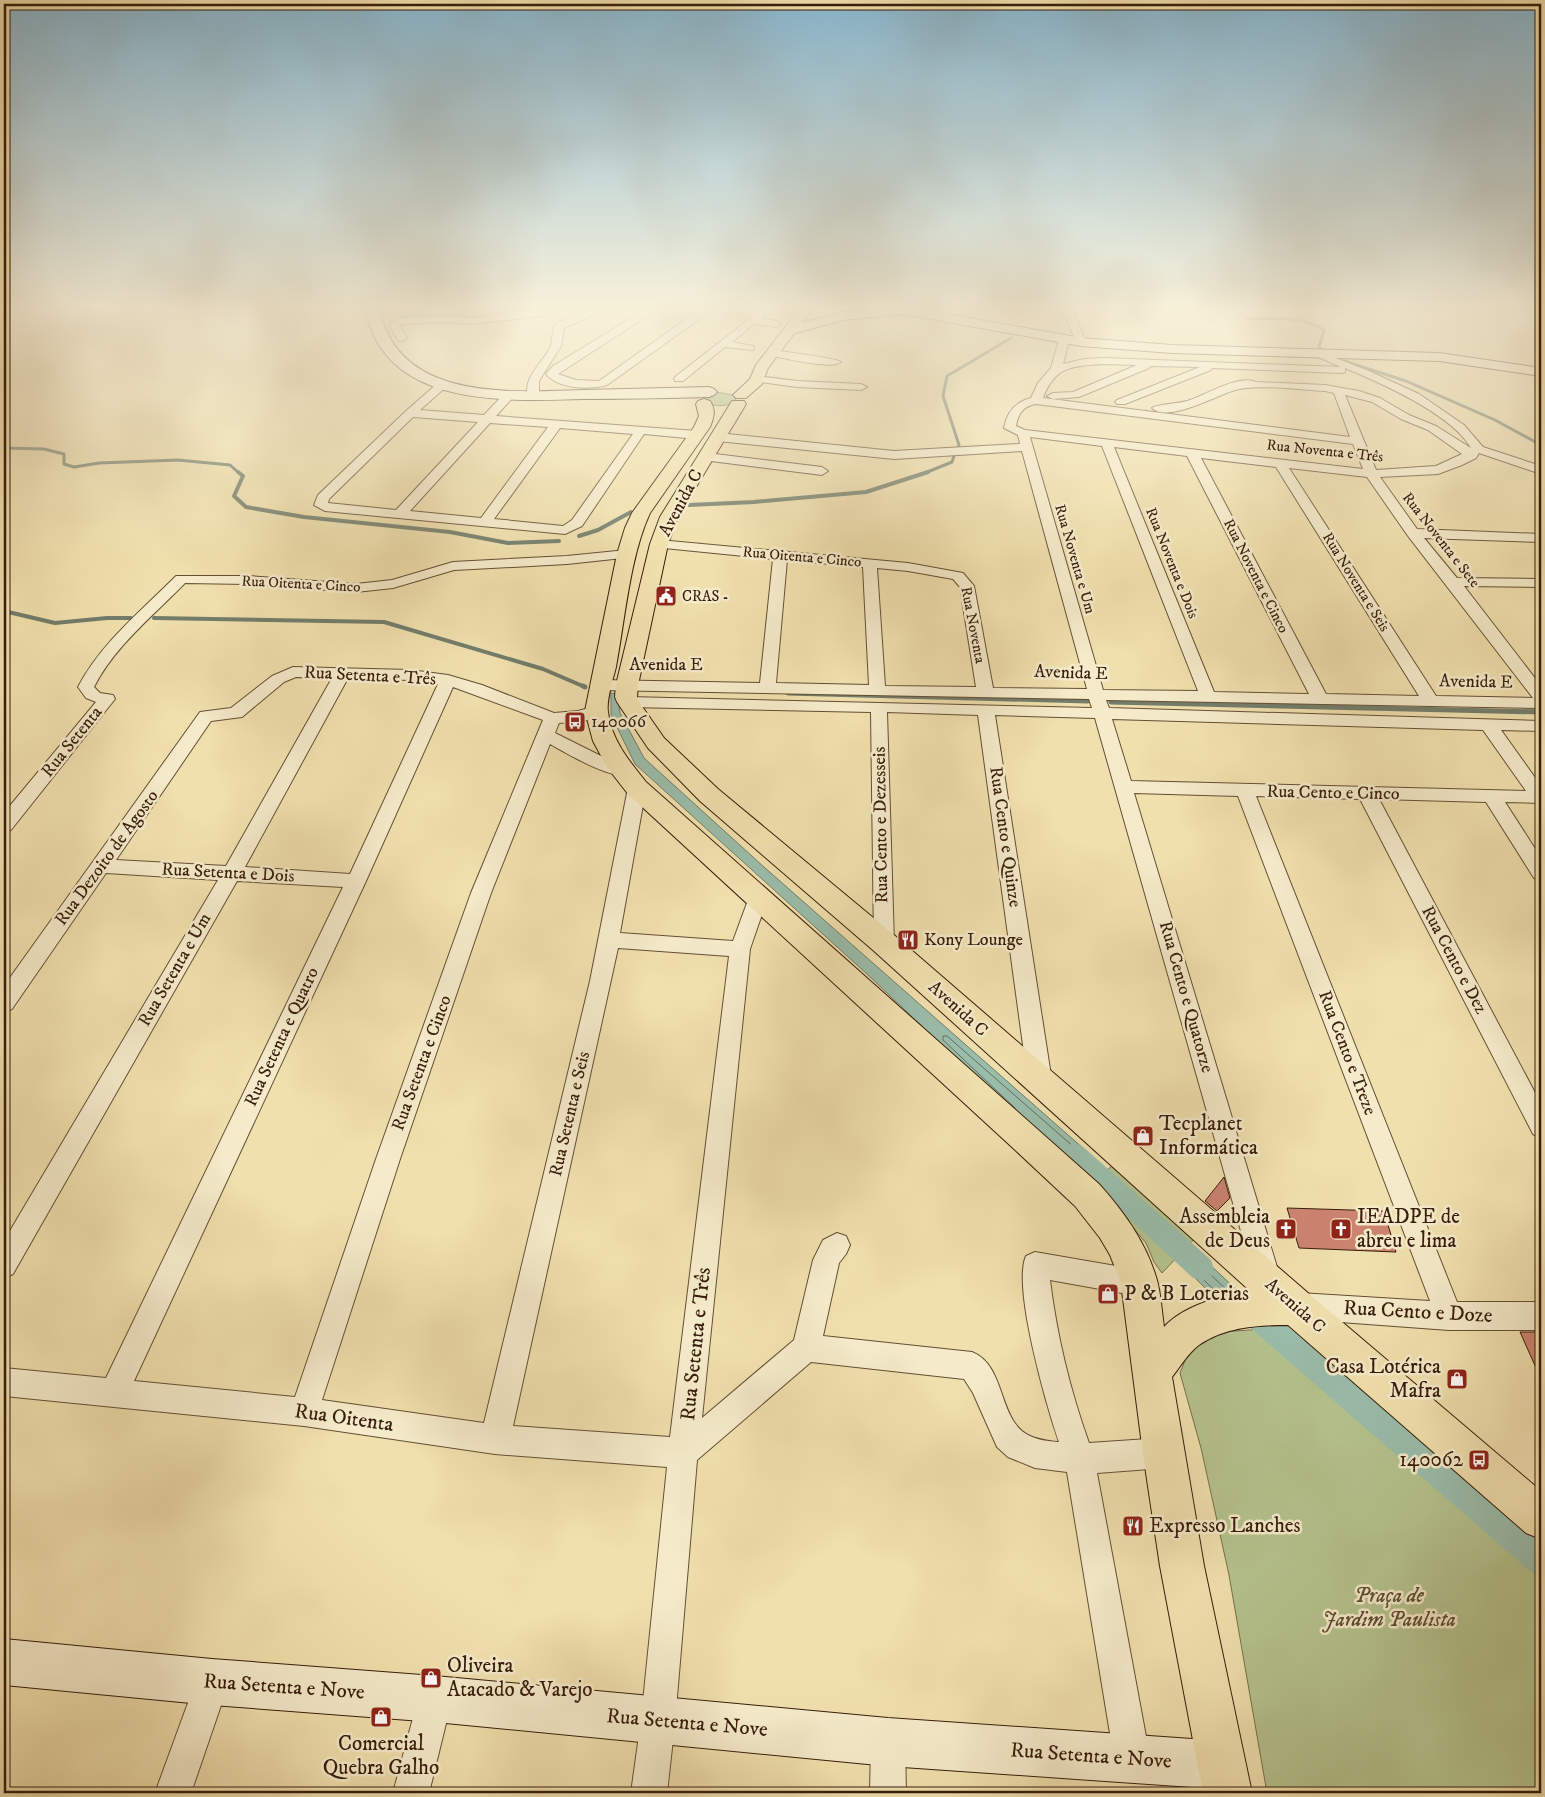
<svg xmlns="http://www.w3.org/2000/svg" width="1545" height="1797" viewBox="0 0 1545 1797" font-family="'IM FELL DW Pica',serif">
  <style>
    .green { fill: #b5c38e; stroke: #76704d }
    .water { fill: #9abdab; stroke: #727d6b }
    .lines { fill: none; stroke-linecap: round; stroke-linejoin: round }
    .shore { stroke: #686d5c; stroke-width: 1 }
    .stream-far2 { stroke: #727d6b; stroke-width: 3 }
    .stream-far1 { stroke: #727d6b; stroke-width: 4 }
    .stream { stroke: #727d6b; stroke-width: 5 }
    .canal { fill: #9abdab; fill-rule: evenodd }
    .building { fill: #cc8370; stroke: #371d0c }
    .street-casing { stroke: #654e34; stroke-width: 2 }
    .secondary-casing { stroke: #371d0c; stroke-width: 2 }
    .primary-casing { stroke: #371d0c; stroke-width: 2 }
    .street { fill: #f5ebca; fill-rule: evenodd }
    .secondary { fill: #f5ebca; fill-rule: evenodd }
    .primary { fill: #f0e0ad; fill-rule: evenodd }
    .labels { text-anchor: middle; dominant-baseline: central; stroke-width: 5; stroke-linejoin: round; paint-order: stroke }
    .far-street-label { font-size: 15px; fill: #371d0c; stroke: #f5ebca }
    .far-poi-label { font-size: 15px; fill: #371d0c; stroke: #f5ebca; text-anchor: start }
    .street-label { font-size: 18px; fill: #371d0c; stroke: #f5ebca }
    .poi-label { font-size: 18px; fill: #371d0c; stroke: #f5ebca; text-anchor: start }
    .near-poi-label { font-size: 21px; fill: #371d0c; stroke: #f5ebca; text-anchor: start }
    .near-street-label { font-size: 21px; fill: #371d0c; stroke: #f5ebca }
    .near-park-label { font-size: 21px; font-style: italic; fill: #5d4f33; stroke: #f5ebca }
  </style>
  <rect width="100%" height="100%" fill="#f0e0ad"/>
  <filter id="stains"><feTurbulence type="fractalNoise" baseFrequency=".004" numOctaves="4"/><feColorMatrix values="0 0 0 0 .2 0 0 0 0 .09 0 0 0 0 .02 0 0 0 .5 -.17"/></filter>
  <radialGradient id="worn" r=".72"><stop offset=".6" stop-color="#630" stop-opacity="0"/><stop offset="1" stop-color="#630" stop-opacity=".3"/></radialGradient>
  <g class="green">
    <path d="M375,307H547L497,313L498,316L455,319L456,316L406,319L405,317L386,318L382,311H377Z"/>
    <path d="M716,392L733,395L736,400C727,408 714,407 704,401L706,395Z"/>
    <path d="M1115,1163L1197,1236L1162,1273L1154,1262L1146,1243L1094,1182Z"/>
    <path d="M1263,1329L1316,1346L1541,1537V1793H1267L1229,1575L1201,1448L1180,1373L1191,1346L1222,1332Z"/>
  </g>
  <g class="water">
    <path d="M611,693L618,694L620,713L644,758L764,867L1101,1164L1083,1179L868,975L635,764L611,715Z"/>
    <path d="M1189,1245L1239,1292L1223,1306L1176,1259Z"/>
  </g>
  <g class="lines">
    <g class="shore">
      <path d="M1015,1108L943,1040V1036H947L1091,1162V1166L1086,1170"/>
      <path d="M1220,1296L1184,1260L1188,1253L1230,1293"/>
    </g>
    <g class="stream-far2">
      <path d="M1247,319C1273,319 1302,315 1324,330L1319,347L1323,350"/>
      <path d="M1344,361L1406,381L1495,420L1541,445"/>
      <path d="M4,448L44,449L64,454V464L74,467L99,463L178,460L230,465L239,473"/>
      <path d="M958,448L959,445L943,396L947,376L1011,338"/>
      <path d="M925,473L952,462L954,456"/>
    </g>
    <g class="stream-far1">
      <path d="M238,472L243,476L234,496L246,507L304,517L450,532L508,543L559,541"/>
      <path d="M689,505L754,502L866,492L928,472"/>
      <path d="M579,536L598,530L631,512"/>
      <path d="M4,611L55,623L107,618H131"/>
      <path d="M154,618L384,622L543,669L585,687"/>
    </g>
    <g class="stream">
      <path d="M583,686L585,687"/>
      <path d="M788,693L1088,701"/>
      <path d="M1111,702L1541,712"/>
    </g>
    <g class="canal">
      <path d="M1074,1143L1082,1146L1211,1260L1214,1269L1211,1278L1202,1281L1193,1278L1066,1160L1063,1153L1066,1146Z"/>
      <path d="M1249,1297L1258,1301L1541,1543V1577L1531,1572L1240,1319L1236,1310L1240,1301Z"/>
    </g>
  </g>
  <g class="building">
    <path d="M1224,1177L1230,1198L1217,1211L1205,1201Z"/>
    <path d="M1287,1208L1384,1211L1396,1252L1299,1248Z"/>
    <path d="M1520,1332H1541V1379Z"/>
  </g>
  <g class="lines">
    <g class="street-casing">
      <g id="street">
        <path d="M552,307H569L543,316L474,324L445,322L402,324L399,326L407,338L402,341L398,340L389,325L399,318L445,316L474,318Z"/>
        <path d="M599,307H613L564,328L561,346L539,381V396L533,399L529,398C521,380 542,363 550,348C553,340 552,331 555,324Z"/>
        <path d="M649,307H661L558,374L576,380L599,381L703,307H734L761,311L766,314L761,319L777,321L782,324L777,327L754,324L732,342L753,346L754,348L753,350L725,347L683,381H675L674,379L675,377L753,316L712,310L607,385C589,390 558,389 546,374L553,366Z"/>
        <path d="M1061,307H1071L1086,342L1085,344L1081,345L1076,342Z"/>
        <path d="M1064,337L1069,340L1063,364L1084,359L1104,358L1341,367L1309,353L1310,351H1318L1369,371L1419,394L1464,425L1483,447L1541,466V474L1479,453L1476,458L1462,465L1438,474L1380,477L1417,529L1541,534V542L1424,538L1457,578L1541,579V587L1464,586L1541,686V708L1106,700L1109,708L1541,721V731L1501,730L1541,786V803L1505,802L1541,858V880L1534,878L1486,802L1379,799L1541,1104V1138L1533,1134L1360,799L1256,796L1457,1302H1541V1330H1449L1299,1319L1289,1316L1285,1306L1289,1296L1299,1293L1430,1301L1238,796L1134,793L1280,1277L1276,1286L1267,1290L1258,1286L1254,1277L1095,718L995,715L1052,1082L1048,1089L1040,1092L1032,1089L1028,1082L978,715L887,712L894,943L891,949L884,951L877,949L874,943L871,712L628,707L622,706L620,702L622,698L628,697L1092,708L1089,699L600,690L594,688L592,685L594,682L600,680L760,683L773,559L654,547L652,544L654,541L659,540L908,563L963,573L974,586L993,688L1087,689L1022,451L894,459L718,441L712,437L718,433L894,451L1020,444L1018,435L1004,428C1007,412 1015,402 1031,398L1038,383L1051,368L1059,340ZM1104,364L1137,365L1073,392L1053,393L1047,396L1053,399L1079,397L1149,368L1150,366L1200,367L1117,400L1115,402L1117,404H1125L1211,370L1212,368L1341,373L1345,372V368C1381,383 1452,414 1471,448L1436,426L1409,415L1380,398L1359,391L1325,385L1256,382C1240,374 1207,394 1190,400C1180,404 1157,404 1152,408C1167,423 1216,396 1232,391C1254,383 1301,390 1325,391L1334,393L1350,437L1043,398C1055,366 1072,366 1104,364ZM1345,395L1372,402L1401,419L1428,430L1462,454L1436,466L1376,470ZM1036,404L1353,444L1363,469L1025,430L1016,426C1018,414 1023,406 1036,404ZM1030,437L1102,446L1198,691L1103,690ZM1114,447L1187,456L1309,694L1214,692ZM1201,458L1276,467L1419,696L1326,694ZM1289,468L1367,477L1408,536L1533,698L1436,696ZM787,560L863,567L869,685L776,683ZM877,568L908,571L953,579L960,587L976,687L885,686ZM1112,719L1483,730L1526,791L1131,781Z"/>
        <path d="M773,350C784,352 837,358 841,362C832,370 783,358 769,355L768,353L769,351Z"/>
        <path d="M757,376L797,381L861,384L867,387L861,390L797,387L753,381L752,379Z"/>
        <path d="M443,381L447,382L448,384L447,386L420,410L484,415L504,394L508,393L514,396L496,416L697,431L703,435L697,439L644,434L582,526L565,534L325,511L314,505L318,495L406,411L439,382ZM413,417L478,422L396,510L328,503L329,499ZM490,423L548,427L481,518L410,511ZM560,428L633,434L572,520L563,526L494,519Z"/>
        <path d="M707,453L822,467L828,471L822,475L703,460L701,457Z"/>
        <path d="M627,550L632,551L634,554L632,557L567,564L454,570L393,588L356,592L248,584L185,583C153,616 115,646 94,687L100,693L113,695L115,699L11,830L4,831V813L96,702L86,698L78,687C101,643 141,611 176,576H248L356,584L392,580L453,562L567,556Z"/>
        <path d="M293,667L410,670L448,675L482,685L554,713L578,711L596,706L602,707L604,711C597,722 571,722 559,723L555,733L603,757L630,767L633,771L630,775C611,780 568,754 550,744L491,893L400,1159L322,1400L484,1423L590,981L628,788L631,784L637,782L643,784L646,788L620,933L733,941L751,892L758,890L765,892L768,897L750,949L702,1418L794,1340L813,1260L823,1240L837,1233L846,1236L850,1245L846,1254L839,1263L823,1336L972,1352C1007,1366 997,1421 1030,1436C1038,1440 1048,1441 1057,1442H1059C1047,1407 1012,1287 1026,1256L1035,1252L1139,1270L1148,1274L1152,1283L1148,1292L1139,1296L1050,1280C1057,1336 1070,1390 1089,1443L1163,1438L1174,1442L1178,1453L1174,1464L1163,1468L1097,1473L1150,1758L1144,1770L1132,1776L1120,1770L1114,1758L1067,1472L1035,1468L1008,1457L997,1447L973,1393L964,1379L811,1362L697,1460L675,1721L667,1793H631L641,1721L667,1467L495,1454L304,1426L4,1396V1368L106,1378L343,887L237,881L13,1274L4,1278V1241L218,880L106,873L12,1009L4,1012V986L200,712L231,708L272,676ZM296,677L332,678L226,866L116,860L211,721L242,717L284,682ZM348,678L410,680L438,684L350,874L245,867ZM453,687L543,720L471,893L376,1159L295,1397L134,1381L366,881ZM618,948L729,956L670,1437L513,1426Z"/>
        <path d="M212,1665L224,1670L229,1682L191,1793H155L200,1670Z"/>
        <path d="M435,1682L447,1687L452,1699L429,1793H393L418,1699L423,1687Z"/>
        <path d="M888,1725L900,1730L905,1742L906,1793H870L871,1742L876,1730Z"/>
      </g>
    </g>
    <g class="secondary-casing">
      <g id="secondary">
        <path d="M365,307H379C397,402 510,392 583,390C625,389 667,388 709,387L714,389L717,392L714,395L709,397C667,398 625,399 584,399C505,401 383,409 365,307Z"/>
        <path d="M878,307H908L1081,338L1172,345L1439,353L1541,368V376L1439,361L1172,353L1081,346L903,314L843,320L792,334L785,330L787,327L842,312L879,309Z"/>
        <path d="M4,1639L212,1659L435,1676L888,1718L1221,1741L1238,1748L1245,1765L1238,1782L1221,1789L888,1766L435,1722L212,1705L4,1685Z"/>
      </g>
    </g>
    <g class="primary-casing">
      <g id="primary">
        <path d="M801,307H814L768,368L762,384L746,398H736L733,395L750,379L756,365Z"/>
        <path d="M704,399L710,401C716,410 714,417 710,427L650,513C630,556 625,619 616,667C613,679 606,701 608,712C611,739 629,761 646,782L1099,1184C1125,1213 1148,1245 1158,1284C1161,1298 1162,1313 1164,1327C1184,1305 1222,1296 1249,1290L874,951L700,801L648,748L617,702L615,697L616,685L650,544L660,517L732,401H744L746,404L678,517L668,544L638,685L637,697L639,702L664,738L718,789L894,935L1308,1293L1541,1491V1539L1526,1533L1288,1325C1258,1325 1225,1327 1199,1345C1188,1353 1180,1367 1172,1377L1204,1566L1252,1793H1203L1160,1566L1143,1453L1121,1283L1110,1255L1100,1238L1075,1206L1013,1148L628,794L607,767L593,741L585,711L617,554L625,528L632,513L694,427L699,416L696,404L698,401Z"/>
      </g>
    </g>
    <use href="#street" class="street"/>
    <use href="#secondary" class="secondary"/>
    <use href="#primary" class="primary"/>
  </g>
  <linearGradient id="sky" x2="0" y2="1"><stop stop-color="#89b8d0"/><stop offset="0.55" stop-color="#f8f1da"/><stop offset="1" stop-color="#f8f1da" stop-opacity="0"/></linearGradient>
  <rect width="1545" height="559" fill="url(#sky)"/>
  <defs>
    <g id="civic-square" transform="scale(1.125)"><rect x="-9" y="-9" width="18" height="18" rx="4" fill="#8f2418" stroke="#f5ebca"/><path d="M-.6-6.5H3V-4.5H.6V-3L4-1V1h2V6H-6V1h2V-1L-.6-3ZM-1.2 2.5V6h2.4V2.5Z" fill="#fff"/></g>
    <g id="bus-square" transform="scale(1.125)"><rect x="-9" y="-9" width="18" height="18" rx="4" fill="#8f2418" stroke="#f5ebca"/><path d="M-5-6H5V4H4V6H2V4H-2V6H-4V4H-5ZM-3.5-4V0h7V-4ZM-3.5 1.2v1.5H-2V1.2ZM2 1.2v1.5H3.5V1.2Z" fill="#fff"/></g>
    <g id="restaurant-square" transform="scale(1.125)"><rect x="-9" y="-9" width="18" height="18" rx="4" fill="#8f2418" stroke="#f5ebca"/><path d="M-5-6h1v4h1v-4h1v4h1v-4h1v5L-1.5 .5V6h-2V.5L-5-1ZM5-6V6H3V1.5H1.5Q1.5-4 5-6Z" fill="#fff"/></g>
    <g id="shop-square" transform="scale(1.125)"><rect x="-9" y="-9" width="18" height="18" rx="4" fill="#8f2418" stroke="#f5ebca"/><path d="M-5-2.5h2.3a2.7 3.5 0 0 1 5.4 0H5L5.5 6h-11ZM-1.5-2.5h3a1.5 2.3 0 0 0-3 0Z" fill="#fff"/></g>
    <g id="church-square" transform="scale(1.125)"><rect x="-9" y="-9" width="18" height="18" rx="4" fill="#8f2418" stroke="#f5ebca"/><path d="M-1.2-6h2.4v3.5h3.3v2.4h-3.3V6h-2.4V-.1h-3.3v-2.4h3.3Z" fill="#fff"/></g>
  </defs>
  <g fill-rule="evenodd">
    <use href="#civic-square" x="666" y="596"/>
    <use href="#bus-square" x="575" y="722"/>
    <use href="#restaurant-square" x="908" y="940"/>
    <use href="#shop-square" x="1143" y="1136"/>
    <use href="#church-square" x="1286" y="1229"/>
    <use href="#church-square" x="1341" y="1229"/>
    <use href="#shop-square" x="1108" y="1294"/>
    <use href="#shop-square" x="1457" y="1379"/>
    <use href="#bus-square" x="1479" y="1460"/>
    <use href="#restaurant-square" x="1133" y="1526"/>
    <use href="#shop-square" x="431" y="1678"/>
    <use href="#shop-square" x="381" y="1717"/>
  </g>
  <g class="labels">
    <g class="far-street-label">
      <text transform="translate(1325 451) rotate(6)">Rua Noventa e Três</text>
      <text transform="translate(1441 540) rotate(52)">Rua Noventa e Sete</text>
      <text transform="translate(802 557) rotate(5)">Rua Oitenta e Cinco</text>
      <text transform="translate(1075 559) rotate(74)">Rua Noventa e Um</text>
      <text transform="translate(1172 563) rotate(68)">Rua Noventa e Dois</text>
      <text transform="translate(1256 576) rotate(63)">Rua Noventa e Cinco</text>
      <text transform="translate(1356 582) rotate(58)">Rua Noventa e Seis</text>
      <text transform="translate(301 584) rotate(3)">Rua Oitenta e Cinco</text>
      <text transform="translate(973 625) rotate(79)">Rua Noventa</text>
    </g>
    <g class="far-poi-label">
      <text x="682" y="596">CRAS -</text>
    </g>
    <g class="street-label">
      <text transform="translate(681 503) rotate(-62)">Avenida C</text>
      <text x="666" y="665">Avenida E</text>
      <text transform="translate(1071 673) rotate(2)">Avenida E</text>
      <text transform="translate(370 676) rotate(3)">Rua Setenta e Três</text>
      <text transform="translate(1476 682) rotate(1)">Avenida E</text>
      <text transform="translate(72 742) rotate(-51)">Rua Setenta</text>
      <text transform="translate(1333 793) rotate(1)">Rua Cento e Cinco</text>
      <text transform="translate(881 825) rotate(-91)">Rua Cento e Dezesseis</text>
      <text transform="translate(1005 837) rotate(82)">Rua Cento e Quinze</text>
      <text transform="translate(107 858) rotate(-54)">Rua Dezoito de Agosto</text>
      <text transform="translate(228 873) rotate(3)">Rua Setenta e Dois</text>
      <text transform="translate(1454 960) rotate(62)">Rua Cento e Dez</text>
      <text transform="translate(175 970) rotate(-60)">Rua Setenta e Um</text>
      <text transform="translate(1186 997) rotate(74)">Rua Cento e Quatorze</text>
      <text transform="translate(958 1009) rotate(42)">Avenida C</text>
      <text transform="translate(282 1037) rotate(-65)">Rua Setenta e Quatro</text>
      <text transform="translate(1347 1053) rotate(69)">Rua Cento e Treze</text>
      <text transform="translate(422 1063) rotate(-70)">Rua Setenta e Cinco</text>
      <text transform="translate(570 1114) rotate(-77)">Rua Setenta e Seis</text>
      <text transform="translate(1295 1306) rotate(41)">Avenida C</text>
    </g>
    <g class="poi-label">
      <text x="591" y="722">140066</text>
      <text x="924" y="940">Kony Lounge</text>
    </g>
    <g class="near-poi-label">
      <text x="1159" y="1124">Tecplanet<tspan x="1159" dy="24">Informática</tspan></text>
      <text x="1270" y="1217" text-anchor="end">Assembleia<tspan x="1270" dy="24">de Deus</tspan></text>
      <text x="1357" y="1217">IEADPE de<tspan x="1357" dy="24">abreu e lima</tspan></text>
      <text x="1124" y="1294">P &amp; B Loterias</text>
      <text x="1441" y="1367" text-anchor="end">Casa Lotérica<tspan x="1441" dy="24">Mafra</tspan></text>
      <text x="1463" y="1460" text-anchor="end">140062</text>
      <text x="1149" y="1526">Expresso Lanches</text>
      <text x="447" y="1666">Oliveira<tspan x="447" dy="24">Atacado &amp; Varejo</tspan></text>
      <text x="381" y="1744" text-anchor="middle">Comercial<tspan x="381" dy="24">Quebra Galho</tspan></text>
    </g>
    <g class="near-street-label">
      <text transform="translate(1418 1312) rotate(3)">Rua Cento e Doze</text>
      <text transform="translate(696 1344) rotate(-84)">Rua Setenta e Três</text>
      <text transform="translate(344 1418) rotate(8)">Rua Oitenta</text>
      <text transform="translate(284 1687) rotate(4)">Rua Setenta e Nove</text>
      <text transform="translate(687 1723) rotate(5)">Rua Setenta e Nove</text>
      <text transform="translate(1091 1756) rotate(4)">Rua Setenta e Nove</text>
    </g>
    <g class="near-park-label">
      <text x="1389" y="1596">Praça de<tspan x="1389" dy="24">Jardim Paulista</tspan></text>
    </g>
  </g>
  <rect width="1545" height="1797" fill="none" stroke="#f0e0ad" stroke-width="20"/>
  <rect x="5" y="5" width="1535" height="1787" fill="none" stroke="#371d0c" stroke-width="2.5"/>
  <rect x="10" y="10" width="1525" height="1777" fill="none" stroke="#371d0c"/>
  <rect width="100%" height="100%" filter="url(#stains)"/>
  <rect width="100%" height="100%" fill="url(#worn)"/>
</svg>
